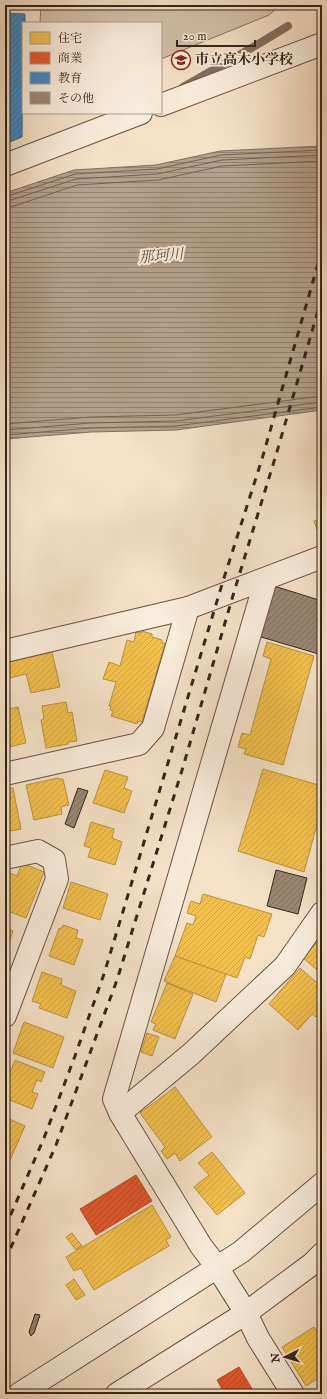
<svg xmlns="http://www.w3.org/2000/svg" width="327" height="1399" viewBox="0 0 327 1399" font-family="'IM FELL English','Noto Serif JP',serif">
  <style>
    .pitch { fill: #d4c1a9; stroke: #847362 }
    .water { fill: url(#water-rules); stroke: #816f5e }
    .homes { fill: url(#homes-hatch); stroke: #b9923e }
    .shops { fill: url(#shops-hatch); stroke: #b04828 }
    .schools { fill: url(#schools-hatch); stroke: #3c6a92 }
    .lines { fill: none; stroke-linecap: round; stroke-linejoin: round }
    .shore { stroke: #746353; stroke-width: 1 }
    .stream { stroke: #816f5e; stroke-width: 8 }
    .building { fill: url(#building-hatch); stroke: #35251a }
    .minor-casing { stroke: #655445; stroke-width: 24 }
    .tertiary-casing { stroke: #655445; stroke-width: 24 }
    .minor { stroke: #f8ecda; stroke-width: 22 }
    .tertiary { stroke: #f8ecda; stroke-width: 22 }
    .rail { stroke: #35251a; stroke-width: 3; stroke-dasharray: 7 7; stroke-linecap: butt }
    .labels { text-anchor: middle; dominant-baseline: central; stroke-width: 4; stroke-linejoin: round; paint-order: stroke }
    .poi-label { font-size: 14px; font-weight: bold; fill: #35251a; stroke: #f8ecda; text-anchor: start }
    .water-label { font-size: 15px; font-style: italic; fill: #615042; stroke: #f8ecda }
  </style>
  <defs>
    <pattern id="water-rules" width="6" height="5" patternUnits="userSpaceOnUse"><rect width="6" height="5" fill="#b4a18c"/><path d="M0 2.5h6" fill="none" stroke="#938372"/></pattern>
    <pattern id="homes-hatch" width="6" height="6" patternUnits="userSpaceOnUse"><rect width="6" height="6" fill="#f2c14e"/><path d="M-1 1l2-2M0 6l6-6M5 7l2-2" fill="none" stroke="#d0a644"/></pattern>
    <pattern id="shops-hatch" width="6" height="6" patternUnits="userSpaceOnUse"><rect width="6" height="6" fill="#e4572e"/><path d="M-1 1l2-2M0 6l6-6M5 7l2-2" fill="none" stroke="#ba4826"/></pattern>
    <pattern id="schools-hatch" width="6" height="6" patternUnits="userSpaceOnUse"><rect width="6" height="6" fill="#3f88c5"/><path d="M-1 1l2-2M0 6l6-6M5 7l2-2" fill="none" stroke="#366f9f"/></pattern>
    <pattern id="building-hatch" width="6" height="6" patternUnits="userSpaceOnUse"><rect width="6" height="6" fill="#998773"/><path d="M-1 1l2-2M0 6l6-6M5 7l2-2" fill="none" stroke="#7e6e5e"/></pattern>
  </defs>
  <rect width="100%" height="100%" fill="#f5e1c6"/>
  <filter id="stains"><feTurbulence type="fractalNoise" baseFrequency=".005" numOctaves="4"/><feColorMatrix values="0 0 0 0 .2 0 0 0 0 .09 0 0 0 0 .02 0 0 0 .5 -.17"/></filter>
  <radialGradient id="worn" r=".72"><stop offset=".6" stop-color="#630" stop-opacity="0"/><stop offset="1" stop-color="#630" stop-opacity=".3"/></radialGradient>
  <path class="pitch" d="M41,5H280L269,15L161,59V23H40Z"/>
  <path class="water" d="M322,146V410L176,430L91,432L5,439V193L74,170L156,165L220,151Z"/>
  <g class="homes">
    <path d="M322,519V531L318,532L314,521Z"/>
    <path d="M142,631L152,634V637L162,640V643H165L142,722L138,721L137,724L111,716L113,711L110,710L111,706H109L116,682L103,679L109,662L120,666L127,640L134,642L136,632L142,633Z"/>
    <path d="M267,642L314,656L283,765L244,754L246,749L238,747L242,733L250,735L271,659L263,656Z"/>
    <path d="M52,652L60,687L31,693L26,674L6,679L10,696L5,697V663Z"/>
    <path d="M66,702L68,713L72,712L77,741L68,742V744L46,748L41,720L44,719L42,706Z"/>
    <path d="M18,707L26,743L5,748V710Z"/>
    <path d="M263,769L322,786V806L304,872L238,851Z"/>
    <path d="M105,770L128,777L124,788L132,791L124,813L93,803Z"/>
    <path d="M58,778L59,779H63L69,805L61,807L62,814L34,820L26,785Z"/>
    <path d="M13,788L21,829L5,832V790Z"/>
    <path d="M91,822L114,829L112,838L122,842L115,865L88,857L91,848L84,846Z"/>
    <path d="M22,863L44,872L26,918L5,910V871L17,876Z"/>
    <path d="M71,882L108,894L100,920L63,908Z"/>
    <path d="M203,894L272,914L264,937L258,935L250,959L245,957L237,978L175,956L187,923L193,925L196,916L187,913L191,901L200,904Z"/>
    <path d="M63,925L78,930L76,938L83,940L74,965L49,956L59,928L61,929Z"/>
    <path d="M5,928L13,931L5,954Z"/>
    <path d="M322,935V974L303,958Z"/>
    <path d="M175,956L226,974L216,1002L164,981Z"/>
    <path d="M300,968L322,987V1010L316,1017L312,1014L298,1030L269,1004Z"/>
    <path d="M42,972L62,979L61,985L76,991L67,1018L39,1008L41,1004L32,1001Z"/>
    <path d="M167,983L193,994L175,1039L153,1030L156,1024L151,1022Z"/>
    <path d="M24,1022L64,1037L53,1068L13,1053Z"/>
    <path d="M147,1033L159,1037L152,1056L141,1052Z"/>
    <path d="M15,1060L45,1072L41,1082L37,1080L32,1092L38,1094L32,1109L5,1098V1085Z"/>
    <path d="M175,1087L212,1137L180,1161L175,1153L167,1159L161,1151L165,1147L140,1113Z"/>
    <path d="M5,1117L25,1126L10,1160L5,1158Z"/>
    <path d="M212,1152L245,1193L217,1215L194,1187L209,1175L198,1163Z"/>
    <path d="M152,1205L171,1237L166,1240L169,1246L94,1290L81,1268L74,1271L66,1257Z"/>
    <path d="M72,1233L82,1246L76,1250L66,1237Z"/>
    <path d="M74,1279L85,1295L76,1300L66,1285Z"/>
    <path d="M314,1327L322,1339V1376L306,1386L282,1347Z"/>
  </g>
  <g class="shops">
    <path d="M136,1175L152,1201L96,1235L80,1209Z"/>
    <path d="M239,1367L255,1394H225L217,1380Z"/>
  </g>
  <path class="schools" d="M5,13L25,14V23H23L22,137L5,144Z"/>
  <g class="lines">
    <g class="shore">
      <path d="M5,197L75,174L157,169L221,155L322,150"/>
      <path d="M5,202L76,179L157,174L222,160L322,155"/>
      <path d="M5,208L11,207L77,185L158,180L222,166L322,161"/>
      <path d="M5,424L90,417L175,415L322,396"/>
      <path d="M5,430L90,423L176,421L322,402"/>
      <path d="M5,435L91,428L176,426L322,407"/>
    </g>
    <path class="stream" d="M183,87L260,43L288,26"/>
  </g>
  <g class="building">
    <path d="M274,586L322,601V655L251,634Z"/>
    <path d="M78,788L88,791L74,828L65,824Z"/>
    <path d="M276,870L307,878L298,914L267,906Z"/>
    <path d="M35,1314L40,1315L34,1333L31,1336L29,1332Z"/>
  </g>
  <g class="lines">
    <g class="minor-casing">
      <g id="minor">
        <path d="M161,105L322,44"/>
        <path d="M5,165L141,113"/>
        <path d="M5,651L188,608"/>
        <path d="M5,774L139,744L153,728L188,608L322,557"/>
        <path d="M5,858L38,851L54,860L57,879L5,1016"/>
        <path d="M120,1113L114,1099L266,579"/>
        <path d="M293,1394L258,1338L246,1313L217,1267L201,1246L120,1113L191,1054L285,966L322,913"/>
      </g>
    </g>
    <g class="tertiary-casing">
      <g id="tertiary">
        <path d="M19,1394L241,1252L322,1184"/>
        <path d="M117,1394L246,1313L312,1264L322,1254"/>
      </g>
    </g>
    <use href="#minor" class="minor"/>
    <use href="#tertiary" class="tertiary"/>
    <g class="rail">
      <path d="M5,1228L44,1138L75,1056L104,974L224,578L262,459L322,250"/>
      <path d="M5,1261L56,1145L117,980L183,767L234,592L276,455L322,297"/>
    </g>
  </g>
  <defs>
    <g id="school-ring" transform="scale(1)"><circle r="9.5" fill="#f8ecda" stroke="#8f2418" stroke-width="1.5"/><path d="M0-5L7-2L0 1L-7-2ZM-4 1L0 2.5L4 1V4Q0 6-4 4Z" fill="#8f2418"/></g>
  </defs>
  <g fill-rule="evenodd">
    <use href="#school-ring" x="181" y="60"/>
  </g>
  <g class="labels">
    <g class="poi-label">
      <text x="195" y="60">市立高木小学校</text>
    </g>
    <g class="water-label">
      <text transform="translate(161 256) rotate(-5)">那珂川</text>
    </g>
  </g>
  <rect width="327" height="1399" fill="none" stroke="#f5e1c6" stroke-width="20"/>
  <rect x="6" y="6" width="315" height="1387" fill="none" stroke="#35251a" stroke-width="2"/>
  <rect x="10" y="10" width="307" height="1379" fill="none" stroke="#35251a"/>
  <rect x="22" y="22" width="140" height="92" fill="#f8ecda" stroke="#aa9c8d"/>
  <rect x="30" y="32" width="20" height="12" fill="#f2c14e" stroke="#aa9c8d"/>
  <text x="58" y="42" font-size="12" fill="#35251a">住宅</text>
  <rect x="30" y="52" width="20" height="12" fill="#e4572e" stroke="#aa9c8d"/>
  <text x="58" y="62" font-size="12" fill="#35251a">商業</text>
  <rect x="30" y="72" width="20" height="12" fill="#3f88c5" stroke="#aa9c8d"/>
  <text x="58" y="82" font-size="12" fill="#35251a">教育</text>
  <rect x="30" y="92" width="20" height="12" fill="#998773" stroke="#aa9c8d"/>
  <text x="58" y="102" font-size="12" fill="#35251a">その他</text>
  <g transform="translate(285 1357) rotate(265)" stroke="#f8ecda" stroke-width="3" paint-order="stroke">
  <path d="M0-3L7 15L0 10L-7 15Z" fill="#35251a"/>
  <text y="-6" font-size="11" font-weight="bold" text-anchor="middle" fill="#35251a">N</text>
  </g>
  <path d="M177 40v6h78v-6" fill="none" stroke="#35251a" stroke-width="2"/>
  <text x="183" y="40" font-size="12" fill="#35251a" stroke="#f8ecda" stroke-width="3" paint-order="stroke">20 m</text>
  <rect width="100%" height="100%" filter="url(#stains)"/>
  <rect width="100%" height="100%" fill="url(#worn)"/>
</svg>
